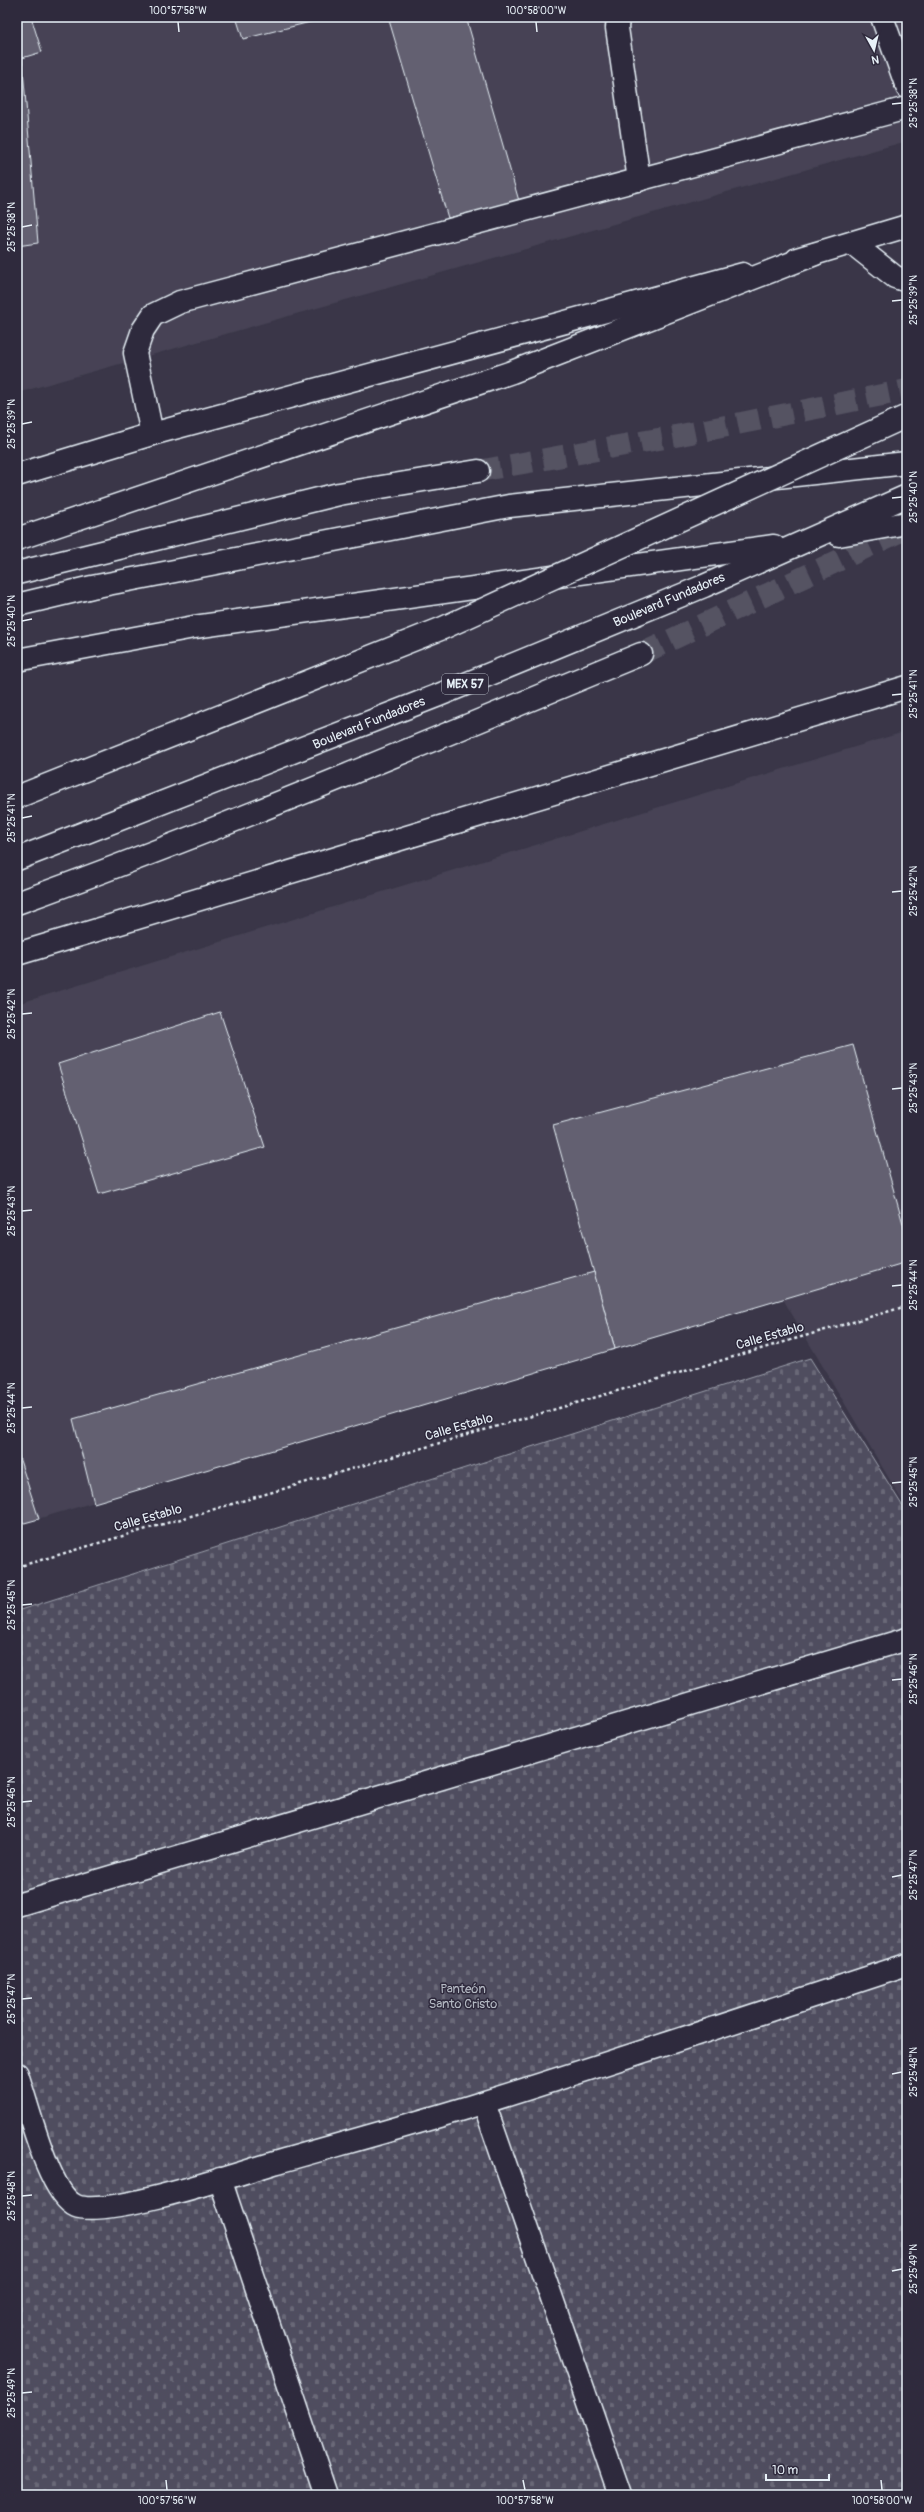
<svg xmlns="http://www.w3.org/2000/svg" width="924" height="2512" viewBox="0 0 924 2512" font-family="Pangolin,sans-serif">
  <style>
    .built { fill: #464354 }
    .cemetery { fill: url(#cemetery-stones); stroke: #9ca0ac }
    .building { fill: #636171; stroke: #e8f1f8 }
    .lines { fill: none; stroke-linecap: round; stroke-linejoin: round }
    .highway-tunnel { stroke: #545262; stroke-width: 22; stroke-dasharray: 22 11; stroke-linecap: butt }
    .minor-casing { stroke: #e8f1f8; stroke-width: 25 }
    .major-casing { stroke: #e8f1f8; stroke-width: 25 }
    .highway-casing { stroke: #e8f1f8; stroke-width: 25 }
    .path { stroke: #e8f1f8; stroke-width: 2.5; stroke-dasharray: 3 3; stroke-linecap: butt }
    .minor { stroke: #2f2a3d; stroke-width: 22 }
    .major { stroke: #2f2a3d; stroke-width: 22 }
    .highway { stroke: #2f2a3d; stroke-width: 22 }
    .highway-bridge-casing { stroke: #e8f1f8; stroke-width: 25; stroke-linecap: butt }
    .highway-bridge { stroke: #2f2a3d; stroke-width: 22 }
    .ticks { fill: none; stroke: #e8f1f8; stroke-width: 1.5 }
    .labels { text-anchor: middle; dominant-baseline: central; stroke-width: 3; stroke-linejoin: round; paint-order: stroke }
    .shield { fill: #2f2a3d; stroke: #b0b5c0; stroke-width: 1 }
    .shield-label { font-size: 12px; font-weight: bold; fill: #e8f1f8 }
    .street-label { font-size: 13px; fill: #e8f1f8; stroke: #2f2a3d }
    .park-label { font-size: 13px; fill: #b3b8c2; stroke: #2f2a3d }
    .neatline { fill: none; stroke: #e8f1f8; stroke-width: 1.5 }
    .ticks-label { font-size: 10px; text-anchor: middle; fill: #e8f1f8 }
  </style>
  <defs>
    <pattern id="cemetery-stones" width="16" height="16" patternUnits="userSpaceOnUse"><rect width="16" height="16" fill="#504e5f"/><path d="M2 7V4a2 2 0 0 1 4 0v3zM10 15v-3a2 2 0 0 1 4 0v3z" fill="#696877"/></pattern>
  </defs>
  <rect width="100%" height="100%" fill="#3a3648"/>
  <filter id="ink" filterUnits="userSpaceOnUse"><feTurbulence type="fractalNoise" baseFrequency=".025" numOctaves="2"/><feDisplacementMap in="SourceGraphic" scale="8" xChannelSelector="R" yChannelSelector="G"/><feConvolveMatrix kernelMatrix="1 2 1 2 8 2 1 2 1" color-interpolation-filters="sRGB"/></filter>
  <g filter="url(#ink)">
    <g class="built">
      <path d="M17,17H907V141L17,393Z"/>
      <path d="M907,731V1509L783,1299L17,1525V1004Z"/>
    </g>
    <path class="cemetery" d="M810,1358L907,1513V2495H17V1611Z"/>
    <g class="building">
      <path d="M17,17H31L42,52L22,58L38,243L17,246Z"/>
      <path d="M236,17H330L243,39Z"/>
      <path d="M388,17H466L519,201L448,218Z"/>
      <path d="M17,275L19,319H17Z"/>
      <path d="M220,1012L265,1147L99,1194L58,1064Z"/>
      <path d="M853,1045L907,1238V1262L615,1349L553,1125Z"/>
      <path d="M594,1272L615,1349L94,1503L73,1419Z"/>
      <path d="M17,1451L39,1519L17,1525Z"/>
    </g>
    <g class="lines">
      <g class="highway-tunnel">
        <path d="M478,471L681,435L907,390"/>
        <path d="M641,654L907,528"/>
      </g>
      <g class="minor-casing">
        <g id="minor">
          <path d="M618,17L617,28L639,180"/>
          <path d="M882,17L907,87"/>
          <path d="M852,243L895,277L907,281"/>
          <path d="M152,434L135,353L143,330L153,315L180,302L907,108"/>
          <path d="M17,1905L907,1639"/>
          <path d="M17,2074C27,2103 49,2195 76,2206C106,2218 238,2174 274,2163C344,2143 415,2124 485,2102C626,2058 766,2011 907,1965"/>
          <path d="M484,2103L620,2495"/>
          <path d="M220,2179L326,2495"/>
        </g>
      </g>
      <g class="major-casing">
        <g id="major">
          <path d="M797,259L907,226"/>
          <path d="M17,475L152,434L743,274"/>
          <path d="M17,954L907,687"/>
        </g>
      </g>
      <g class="highway-casing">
        <g id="highway">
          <path d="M839,535L907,523"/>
          <path d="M17,539L512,372L815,254"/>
          <path d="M17,573L339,494L478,471"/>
          <path d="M17,605L92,587L509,506L907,463"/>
          <path d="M17,660L194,627L774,546"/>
          <path d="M17,859L439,695L704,586L907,496"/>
          <path d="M17,903C228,827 434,739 641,654"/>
        </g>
      </g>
      <path class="path" d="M17,1567L907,1306"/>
      <use href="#minor" class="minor"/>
      <use href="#major" class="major"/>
      <use href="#highway" class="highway"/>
      <g class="highway-bridge-casing">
        <path id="highway-bridge" d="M17,797L443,628L907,416"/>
      </g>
      <use href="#highway-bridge" class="highway-bridge"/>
    </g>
  </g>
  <path class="ticks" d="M178,22L179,32M536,22L537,32M892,104L902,103M22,227L32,225M892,301L902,300M22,424L32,422M892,498L902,497M22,621L32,619M892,695L902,694M22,818L32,816M892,892L902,891M22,1014L32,1013M892,1089L902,1088M22,1211L32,1210M892,1286L902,1285M22,1408L32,1407M892,1483L902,1482M22,1605L32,1604M892,1680L902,1679M22,1802L32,1801M892,1877L902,1875M22,1999L32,1998M892,2074L902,2072M22,2196L32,2195M892,2271L902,2269M22,2393L32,2392M166,2480L167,2490M523,2480L525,2490M881,2480L882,2490"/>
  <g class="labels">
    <rect class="shield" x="442" y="674" width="46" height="20" rx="3"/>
    <g class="shield-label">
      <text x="465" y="684">MEX 57</text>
    </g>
    <g class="street-label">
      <text transform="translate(669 600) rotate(-23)">Boulevard Fundadores</text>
      <text transform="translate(369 723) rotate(-22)">Boulevard Fundadores</text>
      <text transform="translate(770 1336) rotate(-16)">Calle Establo</text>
      <text transform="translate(459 1427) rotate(-16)">Calle Establo</text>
      <text transform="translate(148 1518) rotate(-16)">Calle Establo</text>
    </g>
    <g class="park-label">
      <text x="463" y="1989">Panteón<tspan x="463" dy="15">Santo Cristo</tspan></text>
    </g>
  </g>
  <rect width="924" height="2512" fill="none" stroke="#2f2a3d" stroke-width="44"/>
  <g transform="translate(874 50) rotate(172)" stroke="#2f2a3d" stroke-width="3" paint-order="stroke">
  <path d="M0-3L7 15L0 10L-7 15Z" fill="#e8f1f8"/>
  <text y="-6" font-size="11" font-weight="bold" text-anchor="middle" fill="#e8f1f8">N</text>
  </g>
  <path d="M766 2474v6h63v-6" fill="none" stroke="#e8f1f8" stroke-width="2"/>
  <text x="772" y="2474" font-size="12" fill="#e8f1f8" stroke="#2f2a3d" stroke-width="3" paint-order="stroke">10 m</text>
  <rect x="22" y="22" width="880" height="2468" class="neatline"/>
  <g class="ticks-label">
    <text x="178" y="14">100°57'58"W</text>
    <text x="536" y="14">100°58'00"W</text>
    <text transform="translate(913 103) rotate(-90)" y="4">25°25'38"N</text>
    <text transform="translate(11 227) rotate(-90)" y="4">25°25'38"N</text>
    <text transform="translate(913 300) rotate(-90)" y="4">25°25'39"N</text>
    <text transform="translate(11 424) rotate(-90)" y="4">25°25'39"N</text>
    <text transform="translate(913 497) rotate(-90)" y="4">25°25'40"N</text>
    <text transform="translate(11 621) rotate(-90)" y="4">25°25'40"N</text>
    <text transform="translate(913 694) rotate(-90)" y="4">25°25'41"N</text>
    <text transform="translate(11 818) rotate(-90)" y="4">25°25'41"N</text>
    <text transform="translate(913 891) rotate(-90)" y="4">25°25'42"N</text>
    <text transform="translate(11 1014) rotate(-90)" y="4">25°25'42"N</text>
    <text transform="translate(913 1088) rotate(-90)" y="4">25°25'43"N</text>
    <text transform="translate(11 1211) rotate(-90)" y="4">25°25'43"N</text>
    <text transform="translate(913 1285) rotate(-90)" y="4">25°25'44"N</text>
    <text transform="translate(11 1408) rotate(-90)" y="4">25°25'44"N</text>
    <text transform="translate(913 1482) rotate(-90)" y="4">25°25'45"N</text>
    <text transform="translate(11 1605) rotate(-90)" y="4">25°25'45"N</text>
    <text transform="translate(913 1679) rotate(-90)" y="4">25°25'46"N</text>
    <text transform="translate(11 1802) rotate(-90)" y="4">25°25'46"N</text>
    <text transform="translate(913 1875) rotate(-90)" y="4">25°25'47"N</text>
    <text transform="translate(11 1999) rotate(-90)" y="4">25°25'47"N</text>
    <text transform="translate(913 2072) rotate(-90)" y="4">25°25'48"N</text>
    <text transform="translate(11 2196) rotate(-90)" y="4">25°25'48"N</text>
    <text transform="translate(913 2269) rotate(-90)" y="4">25°25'49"N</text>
    <text transform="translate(11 2393) rotate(-90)" y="4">25°25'49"N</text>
    <text x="167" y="2504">100°57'56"W</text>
    <text x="525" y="2504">100°57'58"W</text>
    <text x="882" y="2504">100°58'00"W</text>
  </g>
</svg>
